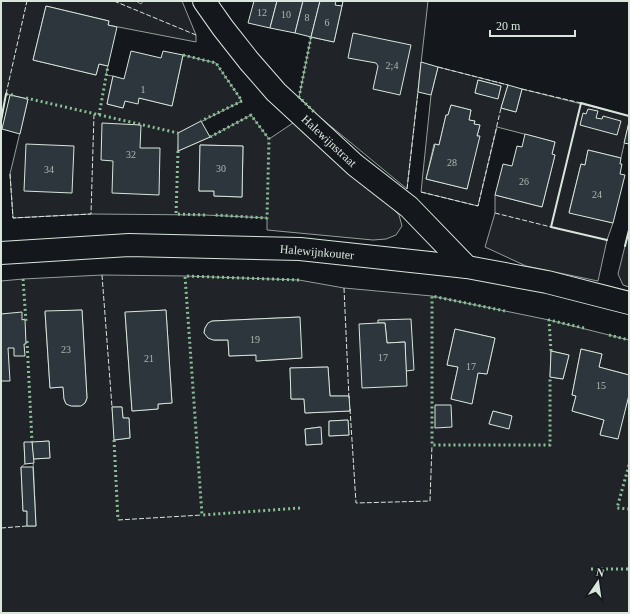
<svg xmlns="http://www.w3.org/2000/svg" width="630" height="614" viewBox="0 0 630 614" font-family="Georgia,serif">
  <style>
    .green { fill: #202428; stroke: #939e99; fill-rule: evenodd }
    .building { fill: #2c363c; stroke: #d8e6dc }
    .lines { fill: none; stroke-linecap: round; stroke-linejoin: round }
    .minor-casing { stroke: #d8e6dc; stroke-width: 24 }
    .tertiary-casing { stroke: #d8e6dc; stroke-width: 24 }
    .minor { stroke: #14181c; stroke-width: 22 }
    .tertiary { stroke: #14181c; stroke-width: 22 }
    .hedge { stroke: #8ac095; stroke-width: 3; stroke-dasharray: 2 3; stroke-linecap: butt }
    .fence { stroke: #d8e6dc; stroke-width: 1; stroke-dasharray: 5 2; stroke-linecap: butt }
    .wall { stroke: #d8e6dc; stroke-width: 2 }
    .labels { text-anchor: middle; dominant-baseline: central; stroke-width: 3; stroke-linejoin: round; paint-order: stroke }
    .number-label { font-size: 10px; fill: #adbab4 }
    .street-label { font-size: 12px; fill: #d8e6dc; stroke: #14181c }
  </style>
  <rect width="100%" height="100%" fill="#14181c"/>
  <g class="green">
    <path d="M1,1H136L141,4L143,1H182L196,35V42L108,25L109,21L46,6L33,60L96,75L99,64L108,66L106,75L113,76L107,104L123,108L125,101L139,98L172,106L183,55L216,63L242,101L179,133L178,151L210,137L251,115L269,139L293,123L390,205L399,215L402,226L396,235L386,239L373,240L267,230V218L205,215L91,214L13,218L10,174L28,99L6,94L1,121ZM200,145L243,146L242,197L214,196V191H199Z"/>
    <path d="M343,1H428L407,189L316,114L299,97L311,37L334,42Z"/>
    <path d="M438,67L508,85L501,108L516,112L522,89L629,116V122L621,158L588,150L585,165L581,164L569,212L613,223L607,240L598,281L526,266L485,247L495,213V195L542,207L555,155L552,154L555,142L497,127L478,206L421,192L431,95ZM478,80L501,86L498,98L475,93ZM451,105L471,110L469,120L475,121L474,124L480,125L477,136H479L467,189L426,179L434,144L439,145L446,115H448Z"/>
    <path d="M629,230V287L623,285L618,274Z"/>
    <path d="M102,275L185,276L299,280L344,288L432,296L549,320L629,340V375L599,367L602,354L581,349L572,395L576,396L572,411L604,420L600,434L617,439L629,395V613H1V281L23,279ZM82,310L87,398C86,401 86,402 84,404C80,407 70,407 66,403C63,399 64,392 63,387L50,388L45,312ZM166,310L172,403L158,404V409L132,411L125,313ZM299,317L301,358L257,361L256,355L229,356L228,340C217,340 212,343 204,332C205,326 207,324 212,321ZM455,329L495,338L487,374L478,373L472,403L451,399L458,367L447,365ZM551,351L569,355L563,379L550,377ZM328,367L330,396H349L350,411L305,413L304,399H291L290,368ZM112,407H122L123,418H129L130,438L115,440ZM493,411L512,416L489,424ZM348,420L349,435L329,436V421ZM320,427L322,444L306,445L305,429ZM49,441L50,458L33,459L36,526H27V511H23L21,467L25,464L24,443Z"/>
  </g>
  <g class="building">
    <path d="M254,1H277L270,28L248,23Z"/>
    <path d="M277,1H303L295,33L270,28Z"/>
    <path d="M303,1H320L311,37L295,33Z"/>
    <path d="M320,1H336L335,5L342,6L334,42L311,37Z"/>
    <path d="M46,6L109,21L108,25L117,27L108,66L99,64L96,75L33,60Z"/>
    <path d="M353,33L411,45L400,95L373,89L378,66L376,63L348,58Z"/>
    <path d="M131,51L161,58L163,51L183,55L172,106L139,98L138,104L125,101L123,108L107,104L113,76L124,79Z"/>
    <path d="M421,62L438,67L431,95L418,92Z"/>
    <path d="M478,80L501,86L498,99L475,93Z"/>
    <path d="M508,85L522,89L516,112L501,108Z"/>
    <path d="M10,95L28,99L20,134L2,129Z"/>
    <path d="M451,105L471,110L469,120L475,121L474,124L480,125L477,136H480L467,189L426,179L435,144L439,145L446,115H448Z"/>
    <path d="M588,109L598,111L596,118L602,119L603,116L621,121L617,135L580,125L583,113L586,114Z"/>
    <path d="M201,121L210,137L178,151V133Z"/>
    <path d="M629,122V144L624,143Z"/>
    <path d="M102,123L141,125L140,148H160L159,195L112,193L113,161L101,160Z"/>
    <path d="M525,134L555,142L552,154L555,155L542,207L495,195L503,164L512,166L517,146L522,147Z"/>
    <path d="M26,144L74,146L72,193L24,191Z"/>
    <path d="M200,145L243,146L242,197L214,196V191H199Z"/>
    <path d="M588,150L621,158L620,164H622L620,174L625,175L613,223L569,213L581,164L585,165Z"/>
    <path d="M82,310L87,398L85,403L81,406H71L66,404L64,399L63,387L50,388L45,311Z"/>
    <path d="M166,310L172,403L158,404V409L132,411L125,312Z"/>
    <path d="M22,312V320L25,319L26,344H24L25,356H14V348H8L10,381H1V314Z"/>
    <path d="M300,317L302,358L256,361V355L229,356L228,340H213L208,338L204,333L205,328L208,323L212,321Z"/>
    <path d="M411,319L414,370L406,371L405,342L387,343L385,323H378V320Z"/>
    <path d="M378,323H385L387,343L405,342L407,386L362,388L359,324Z"/>
    <path d="M455,329L495,338L487,374L478,373L472,404L451,399L458,367L447,365Z"/>
    <path d="M581,349L602,354L599,367L629,375V395L618,439L600,435L604,420L572,411L576,396L572,395Z"/>
    <path d="M551,351L569,355L563,379L550,377Z"/>
    <path d="M328,367L330,396H349L350,411L305,413L304,399H291L290,368Z"/>
    <path d="M435,405H451L452,427L435,428Z"/>
    <path d="M112,407H122L123,418H129L130,438L114,440Z"/>
    <path d="M493,411L512,416L509,429L489,424Z"/>
    <path d="M348,420L349,435L329,436V421Z"/>
    <path d="M321,427L322,444L306,445L305,429Z"/>
    <path d="M49,441L50,458L33,459L32,442Z"/>
    <path d="M24,442H32L34,463L25,464Z"/>
    <path d="M21,467H33L36,526H27V511H23Z"/>
  </g>
  <g class="lines">
    <g class="minor-casing">
      <path id="minor" d="M204,1L223,28L249,61L276,92L355,165L409,207L467,267"/>
    </g>
    <g class="tertiary-casing">
      <path id="tertiary" d="M1,253L129,245L300,249L467,267L547,282L629,303"/>
    </g>
    <use href="#minor" class="minor"/>
    <use href="#tertiary" class="tertiary"/>
    <g class="hedge">
      <path d="M311,37L299,97L316,114"/>
      <path d="M183,55L216,63L242,101L201,121"/>
      <path d="M6,94L13,95"/>
      <path d="M26,98L178,133"/>
      <path d="M99,115L108,66"/>
      <path d="M210,137L251,115L269,139L267,218L215,215"/>
      <path d="M178,151L176,214L205,215"/>
      <path d="M23,279L26,322"/>
      <path d="M299,280L185,276L202,515L300,508"/>
      <path d="M505,311L432,296V445H550V377"/>
      <path d="M609,335L629,340"/>
      <path d="M27,341L32,442"/>
      <path d="M551,351L549,320L584,328"/>
      <path d="M114,440L118,520"/>
      <path d="M629,465L617,508L629,509"/>
      <path d="M591,569H629"/>
    </g>
    <g class="fence">
      <path d="M114,1L196,35"/>
      <path d="M342,6L343,1"/>
      <path d="M438,67L508,85"/>
      <path d="M522,89L581,103"/>
      <path d="M6,94L27,1"/>
      <path d="M10,174L13,218L91,214L94,114"/>
      <path d="M407,189L418,92"/>
      <path d="M421,192L478,206L501,108"/>
      <path d="M495,213L551,227"/>
      <path d="M102,275L112,407"/>
      <path d="M344,288L349,399"/>
      <path d="M350,409L356,503L430,501L432,445"/>
      <path d="M118,520L202,515"/>
      <path d="M1,528L27,526"/>
    </g>
    <g class="wall">
      <path d="M1,121L6,94"/>
      <path d="M607,240L551,227L581,103L629,116"/>
      <path d="M625,246L629,230"/>
    </g>
  </g>
  <g class="labels">
    <g class="number-label">
      <text x="262" y="12">12</text>
      <text x="286" y="14">10</text>
      <text x="307" y="17">8</text>
      <text x="327" y="22">6</text>
      <text x="392" y="65">2;4</text>
      <text x="143" y="89">1</text>
      <text x="131" y="154">32</text>
      <text x="452" y="162">28</text>
      <text x="221" y="168">30</text>
      <text x="49" y="169">34</text>
      <text x="524" y="181">26</text>
      <text x="597" y="194">24</text>
      <text x="255" y="339">19</text>
      <text x="66" y="349">23</text>
      <text x="383" y="357">17</text>
      <text x="149" y="358">21</text>
      <text x="471" y="366">17</text>
      <text x="601" y="385">15</text>
    </g>
    <g class="street-label">
      <text transform="translate(329 141) rotate(43)">Halewijnstraat</text>
      <text transform="translate(317 252) rotate(5)">Halewijnkouter</text>
    </g>
  </g>
  <rect width="630" height="614" fill="none" stroke="#d8e6dc" stroke-width="4"/>
  <g transform="translate(598 582) rotate(13)" stroke="#14181c" stroke-width="3" paint-order="stroke">
  <path d="M0-3L7 15L0 10L-7 15Z" fill="#d8e6dc"/>
  <text y="-6" font-size="11" font-weight="bold" text-anchor="middle" fill="#d8e6dc">N</text>
  </g>
  <path d="M490 30v6h85v-6" fill="none" stroke="#d8e6dc" stroke-width="2"/>
  <text x="496" y="30" font-size="12" fill="#d8e6dc" stroke="#14181c" stroke-width="3" paint-order="stroke">20 m</text>
</svg>
